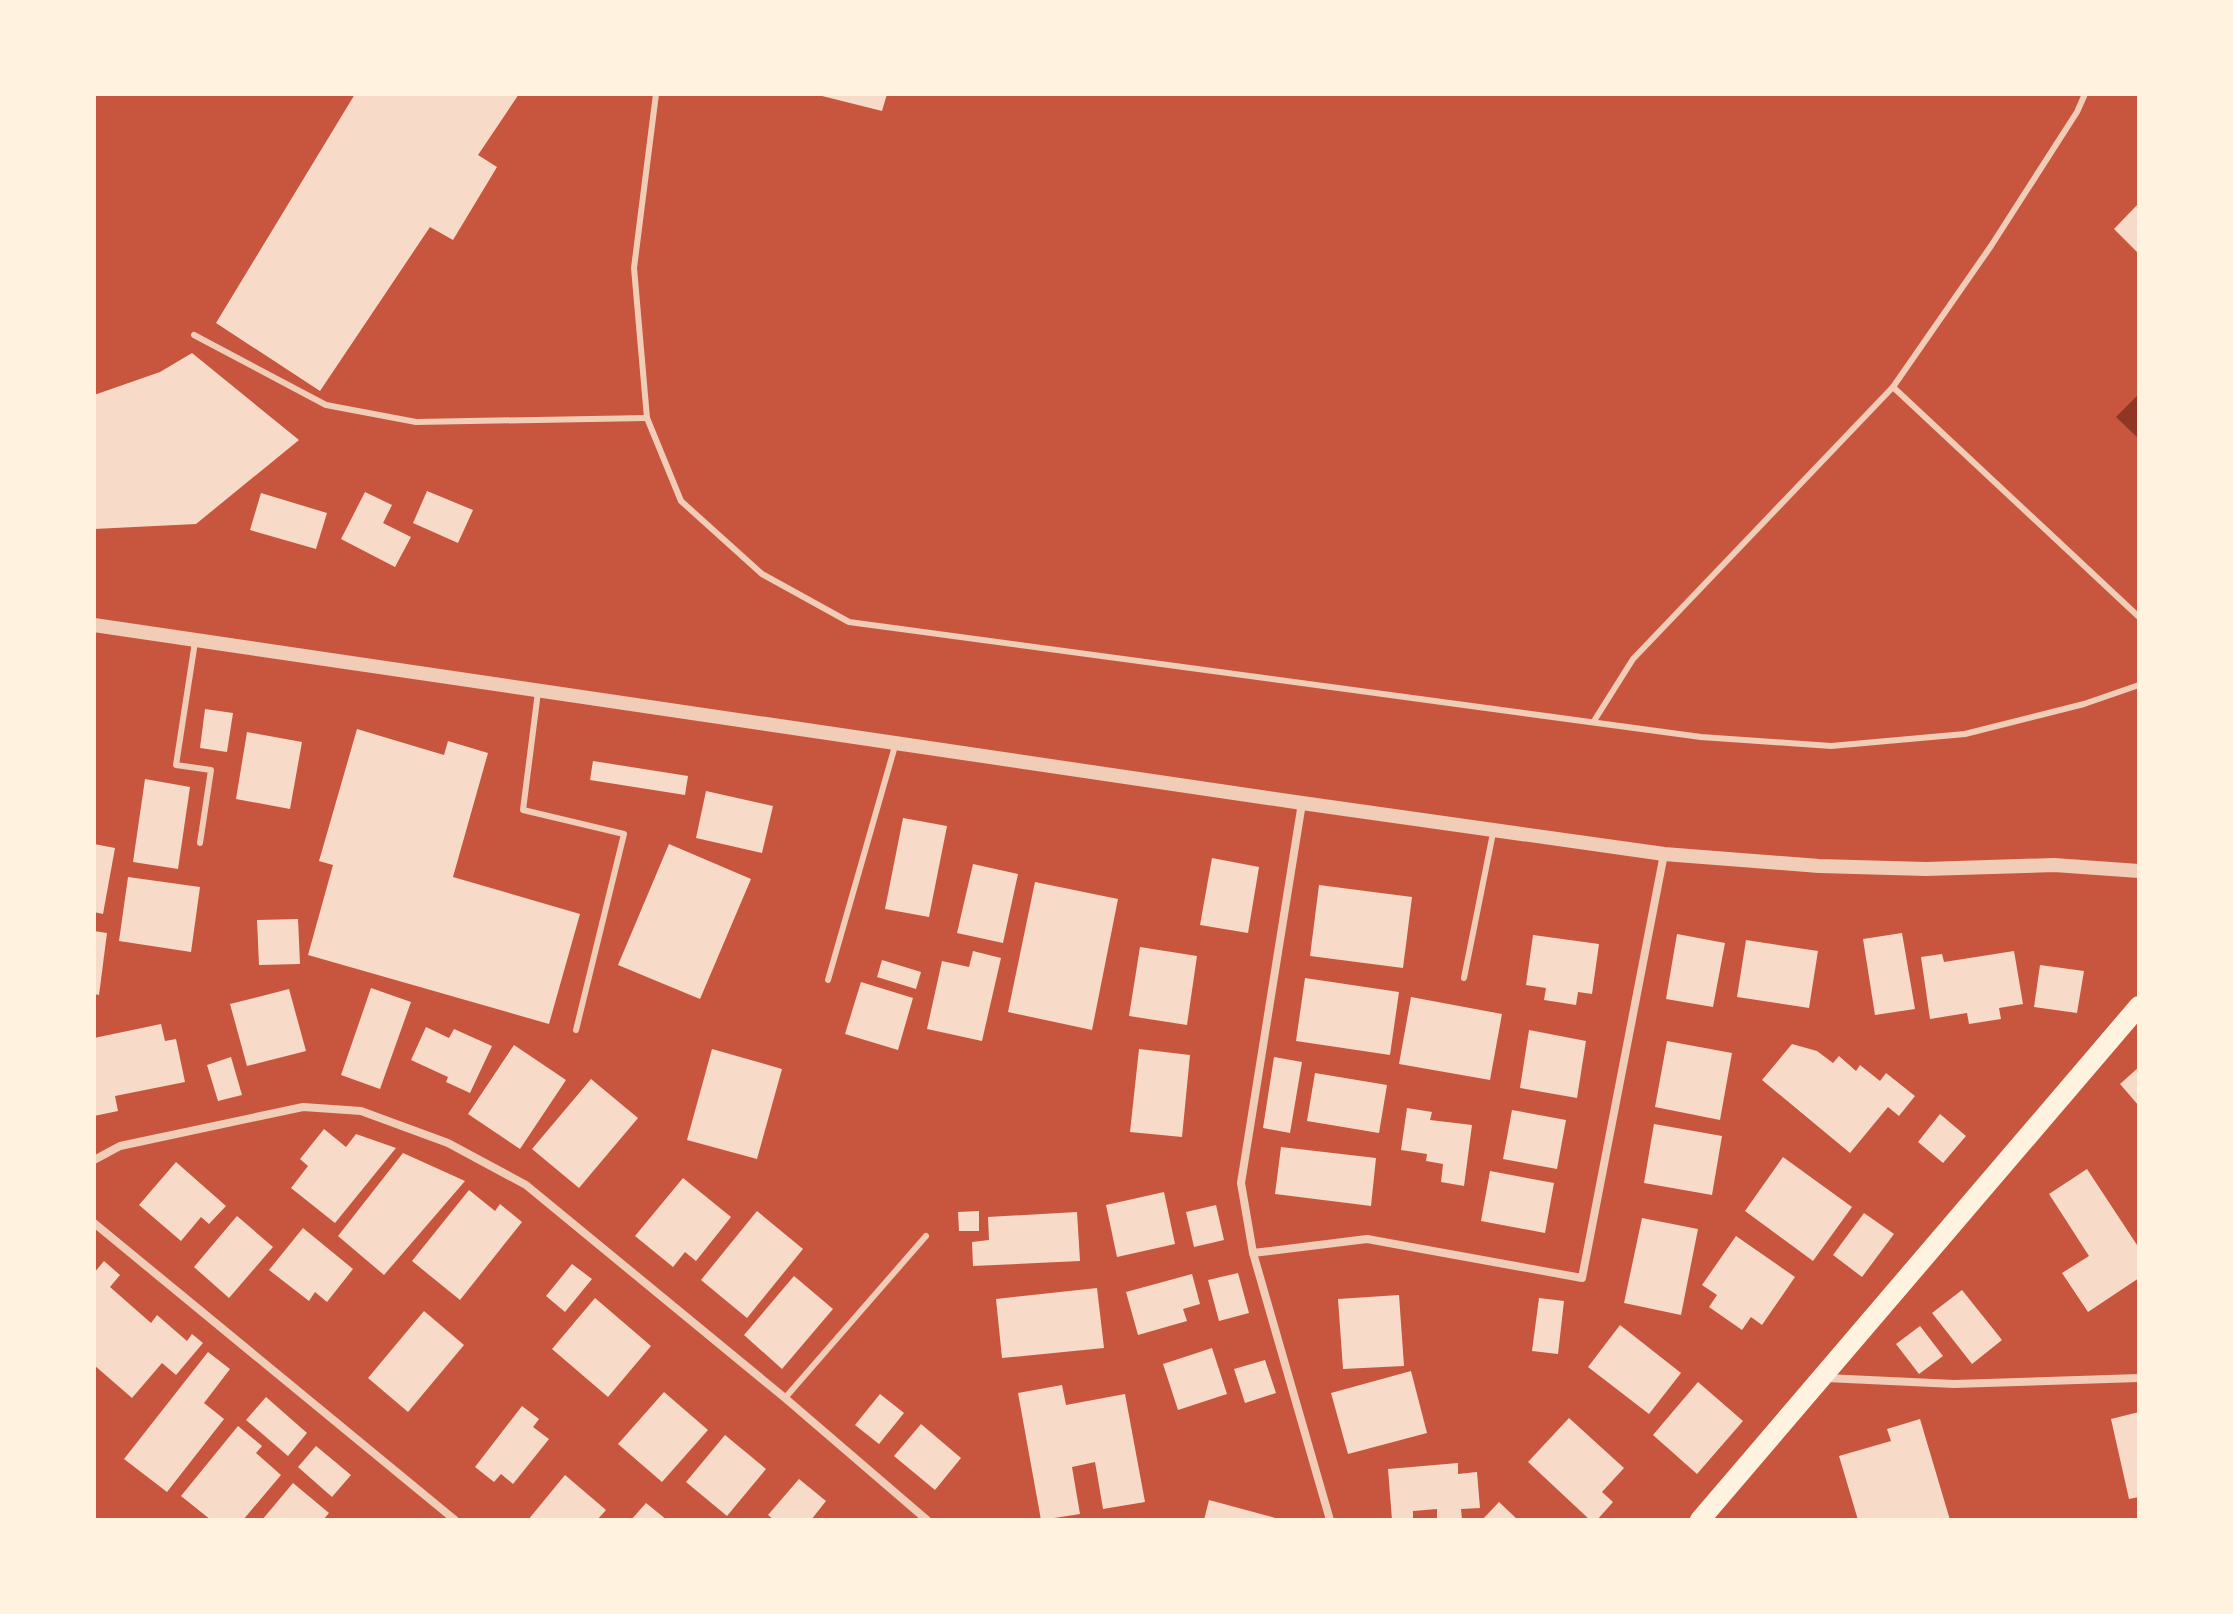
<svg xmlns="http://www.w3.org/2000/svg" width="2233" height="1614" viewBox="0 0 2233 1614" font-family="'PT Sans',sans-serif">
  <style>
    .water { fill: #8f3625 }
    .building { fill: #f7dbc8 }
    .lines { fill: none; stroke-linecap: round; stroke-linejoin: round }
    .service { stroke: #f1ccb7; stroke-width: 6 }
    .minor { stroke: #f1ccb7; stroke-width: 8 }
    .tertiary { stroke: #f1ccb7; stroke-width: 14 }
    .primary { stroke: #fff3e0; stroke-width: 20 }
  </style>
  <rect width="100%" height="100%" fill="#c8553d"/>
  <path class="water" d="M2139,394V439L2116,417Z"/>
  <g class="building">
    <path d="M355,94H519L478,155L497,167L453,240L430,227L320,391L216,323Z"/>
    <path d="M814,94H887L882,111Z"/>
    <path d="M2139,203V254L2114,229Z"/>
    <path d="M192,353L299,440L196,524L94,529V395L160,372Z"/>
    <path d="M427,491L473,510L458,543L413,523Z"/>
    <path d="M365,492L392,505L383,523L411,537L395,567L341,539Z"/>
    <path d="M261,493L327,513L316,549L250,530Z"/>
    <path d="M205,709L233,713L227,752L200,748Z"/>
    <path d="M357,729L444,755L448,741L488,753L453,877L580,914L549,1024L308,955L333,865L319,861Z"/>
    <path d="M247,732L302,742L290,809L236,799Z"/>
    <path d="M593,761L688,776L685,795L590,780Z"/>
    <path d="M145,779L190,787L178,869L133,862Z"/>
    <path d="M706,791L773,806L762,853L696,838Z"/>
    <path d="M903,818L947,826L929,917L885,909Z"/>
    <path d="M94,844L115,848L103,914L94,912Z"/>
    <path d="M669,844L751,879L700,999L618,965Z"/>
    <path d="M1212,858L1259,867L1248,933L1200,925Z"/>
    <path d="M973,864L1018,874L1003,943L957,933Z"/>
    <path d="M128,877L200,887L191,952L119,941Z"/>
    <path d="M1035,882L1118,899L1092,1030L1008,1012Z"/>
    <path d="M1319,885L1412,897L1403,968L1310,956Z"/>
    <path d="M298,919L300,964L259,965L257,920Z"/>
    <path d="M94,931L107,933L99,995L94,994Z"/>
    <path d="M1902,933L1915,1009L1875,1015L1863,939Z"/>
    <path d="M1677,934L1725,943L1713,1007L1666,999Z"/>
    <path d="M1533,935L1599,944L1592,994L1578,992L1576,1005L1544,1000L1546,988L1526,985Z"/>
    <path d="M1746,940L1818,951L1809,1008L1737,997Z"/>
    <path d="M1140,947L1197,956L1187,1025L1129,1016Z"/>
    <path d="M973,951L1001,958L982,1041L927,1029L942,961L969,967Z"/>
    <path d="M2014,951L2023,1004L1999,1008L2001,1019L1969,1024L1967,1013L1930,1019L1921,957L1942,954L1944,962Z"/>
    <path d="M882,960L921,972L916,989L877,977Z"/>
    <path d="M2040,965L2084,971L2077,1013L2034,1007Z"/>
    <path d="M1305,978L1399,992L1390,1055L1296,1041Z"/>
    <path d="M861,982L913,998L898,1050L845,1034Z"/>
    <path d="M371,988L411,1002L380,1089L341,1075Z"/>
    <path d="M289,989L306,1051L247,1066L230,1004Z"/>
    <path d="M1411,997L1502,1014L1490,1080L1399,1064Z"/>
    <path d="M161,1024L165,1041L176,1039L185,1082L115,1096L118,1111L94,1116V1038Z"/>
    <path d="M426,1027L449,1038L454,1029L492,1046L470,1093L446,1082L448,1077L411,1060Z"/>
    <path d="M1529,1030L1586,1041L1577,1098L1520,1088Z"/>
    <path d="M1667,1041L1732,1053L1720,1120L1655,1107Z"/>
    <path d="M1792,1044L1817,1051L1833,1063L1839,1056L1856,1071L1860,1065L1880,1081L1886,1073L1915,1096L1899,1116L1888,1107L1850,1153L1762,1080Z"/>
    <path d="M514,1045L566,1080L520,1149L468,1114Z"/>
    <path d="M712,1049L782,1069L757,1159L687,1140Z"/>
    <path d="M1139,1049L1190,1055L1182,1137L1130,1132Z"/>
    <path d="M231,1057L242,1095L218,1101L207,1065Z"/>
    <path d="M1274,1057L1302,1062L1290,1133L1263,1128Z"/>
    <path d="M2139,1067V1106L2120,1084Z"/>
    <path d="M1315,1073L1387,1085L1379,1133L1307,1121Z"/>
    <path d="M591,1079L638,1118L579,1188L532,1149Z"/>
    <path d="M1407,1108L1432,1112L1430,1120L1472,1125L1464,1186L1441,1182L1443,1164L1426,1161L1427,1154L1401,1150Z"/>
    <path d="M1512,1110L1566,1120L1557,1169L1503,1159Z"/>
    <path d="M1940,1114L1966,1136L1943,1163L1918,1142Z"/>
    <path d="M1654,1124L1722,1136L1712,1195L1644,1183Z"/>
    <path d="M324,1129L346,1147L356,1134L396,1148L335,1223L291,1188L308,1166L300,1159Z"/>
    <path d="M1281,1147L1376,1158L1371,1206L1275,1194Z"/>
    <path d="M403,1153L465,1181L384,1275L338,1236Z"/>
    <path d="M1783,1157L1852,1207L1813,1261L1745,1211Z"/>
    <path d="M176,1162L226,1206L209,1224L201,1217L181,1241L139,1205Z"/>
    <path d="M2087,1169L2139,1248V1278L2088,1312L2062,1273L2089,1256L2049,1194Z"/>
    <path d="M1490,1171L1554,1183L1545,1233L1481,1221Z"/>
    <path d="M683,1178L731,1217L696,1261L685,1252L673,1267L635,1236Z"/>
    <path d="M469,1190L495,1211L500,1204L522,1222L460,1300L412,1261Z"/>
    <path d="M1164,1192L1175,1244L1117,1257L1106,1205Z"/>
    <path d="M1216,1205L1224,1240L1194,1247L1186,1212Z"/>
    <path d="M757,1211L803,1249L747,1318L701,1280Z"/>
    <path d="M979,1211V1231H959L958,1212Z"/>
    <path d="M1077,1212L1080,1261L973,1266L972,1242L989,1240L988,1217Z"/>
    <path d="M1864,1213L1894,1234L1862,1277L1833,1255Z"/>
    <path d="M237,1216L273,1247L229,1298L194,1267Z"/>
    <path d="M1642,1218L1698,1229L1681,1315L1624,1303Z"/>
    <path d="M303,1228L353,1269L327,1302L315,1292L309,1301L269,1270Z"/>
    <path d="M1736,1236L1795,1277L1762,1325L1751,1317L1742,1330L1709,1307L1717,1295L1702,1285Z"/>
    <path d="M104,1261L120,1275L110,1287L151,1323L157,1315L187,1341L192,1334L203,1343L176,1375L162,1363L132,1398L94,1365V1273Z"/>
    <path d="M572,1264L592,1279L565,1312L546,1296Z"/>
    <path d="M1238,1273L1249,1313L1219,1321L1208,1280Z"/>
    <path d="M1192,1274L1200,1304L1183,1309L1187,1321L1138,1335L1126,1292Z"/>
    <path d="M794,1276L833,1309L782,1369L744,1335Z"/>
    <path d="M1097,1288L1104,1348L1002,1358L996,1299Z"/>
    <path d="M1962,1290L2002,1340L1972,1364L1932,1313Z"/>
    <path d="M1399,1295L1404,1366L1343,1369L1338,1299Z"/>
    <path d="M595,1298L651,1346L608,1397L552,1349Z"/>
    <path d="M1539,1298L1564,1301L1558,1354L1532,1351Z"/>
    <path d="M424,1311L464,1345L408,1412L368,1378Z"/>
    <path d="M1620,1325L1681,1373L1649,1414L1588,1367Z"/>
    <path d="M1920,1326L1943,1356L1919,1374L1896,1344Z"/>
    <path d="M1212,1348L1227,1394L1178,1410L1163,1364Z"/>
    <path d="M208,1352L230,1369L204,1403L224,1419L167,1492L124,1459Z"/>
    <path d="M1265,1360L1276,1393L1245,1403L1234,1369Z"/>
    <path d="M1411,1371L1427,1433L1348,1454L1331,1393Z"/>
    <path d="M1698,1382L1743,1421L1697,1474L1653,1435Z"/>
    <path d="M1062,1385L1066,1405L1125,1394L1145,1502L1103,1509L1095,1462L1072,1467L1080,1514L1041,1520L1018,1393Z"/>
    <path d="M664,1392L708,1430L662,1482L618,1444Z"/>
    <path d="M880,1394L904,1413L879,1444L855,1425Z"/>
    <path d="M266,1397L307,1433L288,1456L246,1420Z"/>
    <path d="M522,1406L539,1419L533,1427L549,1439L513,1484L501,1474L494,1482L475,1467Z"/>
    <path d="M2139,1412V1497L2129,1499L2111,1419Z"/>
    <path d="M1569,1418L1624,1468L1602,1492L1613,1502L1597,1520H1590L1528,1462Z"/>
    <path d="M1920,1419L1950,1520H1858L1839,1456L1891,1441L1887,1429Z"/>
    <path d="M921,1424L961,1458L935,1490L894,1456Z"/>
    <path d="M238,1426L262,1446L256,1453L281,1475L243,1520H211L181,1496Z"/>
    <path d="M725,1435L766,1469L727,1516L686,1482Z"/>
    <path d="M316,1446L351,1475L332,1497L298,1467Z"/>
    <path d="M1458,1463V1474L1477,1472L1480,1508L1461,1509L1462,1520H1437V1509L1413,1511V1520H1392L1388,1469Z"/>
    <path d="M565,1475L606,1510L597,1520H528Z"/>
    <path d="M799,1479L826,1501L811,1520H774L768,1515Z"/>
    <path d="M293,1483L329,1513L323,1520H262Z"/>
    <path d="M1209,1500L1279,1519V1520H1204Z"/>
    <path d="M1499,1502L1518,1520H1482Z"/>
    <path d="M646,1503L667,1520H631Z"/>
  </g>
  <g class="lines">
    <g class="service">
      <path d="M656,94L634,268L647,418L681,501L762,574L849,622L1701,737L1831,746L1965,734L2084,704L2139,685"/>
      <path d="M194,335L326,405L416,422L647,418"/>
      <path d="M1893,387L2139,617"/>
      <path d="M195,642L176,765L211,770L200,843"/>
      <path d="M538,692L523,810L624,834L576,1030"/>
      <path d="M1594,721L1633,659L1893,387L1991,246L2077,112L2085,94"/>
      <path d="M1464,978L1493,833"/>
      <path d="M828,980L895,746"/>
      <path d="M785,1398L926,1236"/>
    </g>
    <g class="minor">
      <path d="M1302,803L1241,1183L1253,1253L1330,1520"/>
      <path d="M94,1160L120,1146L303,1107L361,1111L448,1143L526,1185L785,1398L927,1520"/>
      <path d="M94,1223L455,1520"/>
      <path d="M1253,1253L1367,1239L1582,1278L1664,854"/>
      <path d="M1826,1378L1954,1384L2139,1378"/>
    </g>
    <path class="tertiary" d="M94,625L1302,803L1664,854L1819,866L1926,869L2054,865L2139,871"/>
    <path class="primary" d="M1700,1520L2139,1006"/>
  </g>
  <rect width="2233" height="1614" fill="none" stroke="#fff3e0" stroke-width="192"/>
</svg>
